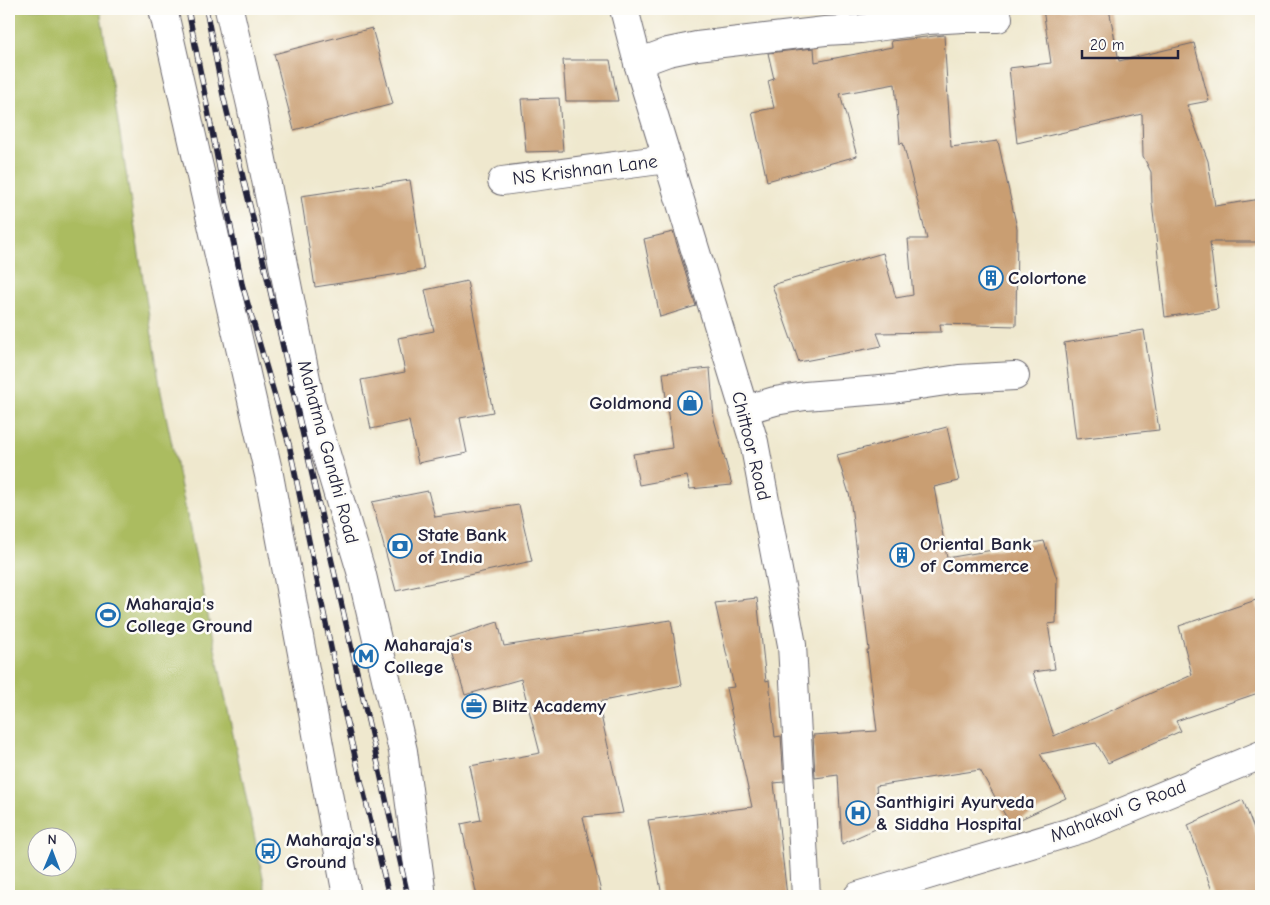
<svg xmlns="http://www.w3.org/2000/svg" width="1270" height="905" viewBox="0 0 1270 905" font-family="'Comic Neue',sans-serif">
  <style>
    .green { fill: #abbc60; stroke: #666f4e; fill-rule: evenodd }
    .building { fill: #c99e72 }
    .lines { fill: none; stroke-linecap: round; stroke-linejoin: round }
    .street-casing { stroke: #6a676e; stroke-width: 30 }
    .secondary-casing { stroke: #6a676e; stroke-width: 30 }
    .primary-casing { stroke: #6a676e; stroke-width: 30 }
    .street { stroke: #fff; stroke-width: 28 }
    .secondary { stroke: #fff; stroke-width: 28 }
    .primary { stroke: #fff; stroke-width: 28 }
    .rail-casing { stroke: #22223b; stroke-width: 5.5 }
    .rail { stroke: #fdfcf7; stroke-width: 4; stroke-dasharray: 11; stroke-linecap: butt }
    .labels { text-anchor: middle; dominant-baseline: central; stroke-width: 5; stroke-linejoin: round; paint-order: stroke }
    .street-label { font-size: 19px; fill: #22223b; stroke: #fdfcf7 }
    .poi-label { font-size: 19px; font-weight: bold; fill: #22223b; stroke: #fdfcf7; text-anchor: start }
  </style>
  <rect width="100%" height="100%" fill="#fdfcf7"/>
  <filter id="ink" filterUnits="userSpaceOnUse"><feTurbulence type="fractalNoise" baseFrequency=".02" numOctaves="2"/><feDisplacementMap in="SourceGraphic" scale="10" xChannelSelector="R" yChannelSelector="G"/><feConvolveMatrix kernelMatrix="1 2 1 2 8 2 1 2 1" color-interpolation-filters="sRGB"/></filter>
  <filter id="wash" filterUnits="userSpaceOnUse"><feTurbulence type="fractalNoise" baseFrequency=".0096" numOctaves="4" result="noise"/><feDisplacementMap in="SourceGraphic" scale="20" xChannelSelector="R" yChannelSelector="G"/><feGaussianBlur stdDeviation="1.12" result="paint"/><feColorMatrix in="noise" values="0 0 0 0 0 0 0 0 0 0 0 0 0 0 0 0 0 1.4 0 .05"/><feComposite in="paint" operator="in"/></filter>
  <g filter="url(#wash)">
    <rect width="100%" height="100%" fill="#efe8ce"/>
    <path class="green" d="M9,9H100L161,392L267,896H9ZM38,838H68V868H38Z"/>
    <g id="blocks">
      <g class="building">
        <path d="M1043,9H1109L1119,61L1194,43L1209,101L1187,105L1208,161L1215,206L1261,199V242H1210L1218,309L1165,317L1152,203L1151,172L1143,156L1142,114L1017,143L1009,68L1051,63Z"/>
        <path d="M372,28L393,104L294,130L274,54Z"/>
        <path d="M944,35L951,147L998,141L1017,228L1016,326L940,324L941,332L877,333L882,346L799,362L772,285L883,253L896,298L913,295L908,239H927L903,143L900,144L895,84L840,94L857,156L767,181L752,112L774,108L768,81L774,79L768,53L814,48L815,62L892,47L891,41Z"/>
        <path d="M563,60H610L618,101H566Z"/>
        <path d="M559,98L563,151L526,152L521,99Z"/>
        <path d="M410,180L424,270L315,287L301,196Z"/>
        <path d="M673,232L696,306L660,317L644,239Z"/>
        <path d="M467,281L493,412L460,418L467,453L418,463L409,421L371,429L361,380L405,372L398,338L434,331L425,290Z"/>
        <path d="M1144,330L1159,430L1076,439L1064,343Z"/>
        <path d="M710,368L714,419L732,485L690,489L687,476L639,485L633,454L672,448L663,373Z"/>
        <path d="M947,427L959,481L934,487L947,558L1044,541L1057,579L1056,623L1048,624L1055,669L1033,672L1054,736L1192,675L1179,626L1256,600L1261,618V692L1176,721L1181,731L1108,763L1096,743L1040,754L1066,798L1010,824L980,770L876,786L880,827L842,844L838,775L815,778L813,735L877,731L867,650H869L850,497L837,455Z"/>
        <path d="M428,491L435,517L519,505L532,561L396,591L372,502Z"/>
        <path d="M757,598L766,681L769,680L775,737L781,736L784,782L774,783L787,896H662L648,820L752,807L726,688L734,687L715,603Z"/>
        <path d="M671,620L682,685L598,702L623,813L583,817L602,896H477L461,824L481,820L470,766L540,753L521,679L465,695L448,638L498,622L504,646Z"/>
        <path d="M1243,800L1261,847V896H1214L1188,825Z"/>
      </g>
    </g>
  </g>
  <g filter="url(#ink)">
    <use href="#blocks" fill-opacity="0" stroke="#6a676e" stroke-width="1"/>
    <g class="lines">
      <g class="street-casing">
        <g id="street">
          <path d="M638,63L668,52L697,46L825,31L861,29L928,20L963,18H998"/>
          <path d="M502,181L667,159"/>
          <path d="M744,410L775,401L805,396L893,389L959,379L1015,376"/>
        </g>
      </g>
      <g class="secondary-casing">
        <g id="secondary">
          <path d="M624,9L638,63L754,442L792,645L806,896"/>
          <path d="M858,896L1084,828L1261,755"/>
        </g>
      </g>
      <g class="primary-casing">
        <g id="primary">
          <path d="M163,9L269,475L347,896"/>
          <path d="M229,9L251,105L311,404L361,571L403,751L422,896"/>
        </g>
      </g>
      <use href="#street" class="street"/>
      <use href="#secondary" class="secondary"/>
      <use href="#primary" class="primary"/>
      <g class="rail-casing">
        <g id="rail">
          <path d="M188,9L242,284L289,444L344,711L389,896"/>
          <path d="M206,9L223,95L265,268L408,896"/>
        </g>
      </g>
      <use href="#rail" class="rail"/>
    </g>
  </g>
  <defs>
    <g id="building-ring" transform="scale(1.25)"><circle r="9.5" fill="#fdfcf7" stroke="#1f6fb2" stroke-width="1.5"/><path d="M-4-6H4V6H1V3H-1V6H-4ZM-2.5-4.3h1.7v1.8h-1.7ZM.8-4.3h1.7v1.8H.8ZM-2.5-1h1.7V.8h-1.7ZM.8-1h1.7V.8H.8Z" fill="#1f6fb2"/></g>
    <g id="shop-ring" transform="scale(1.25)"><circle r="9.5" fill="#fdfcf7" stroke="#1f6fb2" stroke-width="1.5"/><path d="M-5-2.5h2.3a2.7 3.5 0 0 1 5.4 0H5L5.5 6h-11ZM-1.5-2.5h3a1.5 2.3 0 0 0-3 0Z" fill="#1f6fb2"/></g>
    <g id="bank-ring" transform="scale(1.25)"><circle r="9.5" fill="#fdfcf7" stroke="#1f6fb2" stroke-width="1.5"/><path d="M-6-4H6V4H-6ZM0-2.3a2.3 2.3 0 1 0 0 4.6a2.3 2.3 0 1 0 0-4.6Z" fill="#1f6fb2"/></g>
    <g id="stadium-ring" transform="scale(1.25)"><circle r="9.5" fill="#fdfcf7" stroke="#1f6fb2" stroke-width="1.5"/><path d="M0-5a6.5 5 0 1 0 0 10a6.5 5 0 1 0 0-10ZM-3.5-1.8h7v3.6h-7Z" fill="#1f6fb2"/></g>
    <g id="metro-ring" transform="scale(1.25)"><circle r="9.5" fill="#fdfcf7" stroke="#1f6fb2" stroke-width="1.5"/><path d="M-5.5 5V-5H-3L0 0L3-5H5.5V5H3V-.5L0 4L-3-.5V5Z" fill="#1f6fb2"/></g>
    <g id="office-ring" transform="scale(1.25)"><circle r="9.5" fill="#fdfcf7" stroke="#1f6fb2" stroke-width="1.5"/><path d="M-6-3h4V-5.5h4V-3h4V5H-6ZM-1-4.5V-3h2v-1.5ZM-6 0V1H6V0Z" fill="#1f6fb2"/></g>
    <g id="hospital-ring" transform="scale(1.25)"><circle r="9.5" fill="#fdfcf7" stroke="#1f6fb2" stroke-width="1.5"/><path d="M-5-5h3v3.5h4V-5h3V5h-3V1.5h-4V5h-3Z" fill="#1f6fb2"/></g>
    <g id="bus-ring" transform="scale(1.25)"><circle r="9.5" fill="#fdfcf7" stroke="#1f6fb2" stroke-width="1.5"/><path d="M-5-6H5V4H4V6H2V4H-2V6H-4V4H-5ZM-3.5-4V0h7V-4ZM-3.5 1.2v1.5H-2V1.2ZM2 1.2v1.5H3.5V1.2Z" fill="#1f6fb2"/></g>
  </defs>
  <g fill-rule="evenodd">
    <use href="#building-ring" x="991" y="278"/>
    <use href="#shop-ring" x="690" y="403"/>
    <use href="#bank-ring" x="400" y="546"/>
    <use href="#building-ring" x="902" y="555"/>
    <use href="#stadium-ring" x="108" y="615"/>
    <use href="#metro-ring" x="366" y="656"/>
    <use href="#office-ring" x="474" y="706"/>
    <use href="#hospital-ring" x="858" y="813"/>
    <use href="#bus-ring" x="268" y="851"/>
  </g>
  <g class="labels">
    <g class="street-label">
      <text transform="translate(585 170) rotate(-7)">NS Krishnan Lane</text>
      <text transform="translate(751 446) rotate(76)">Chittoor Road</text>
      <text transform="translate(328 452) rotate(75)">Mahatma Gandhi Road</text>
      <text transform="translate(1118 811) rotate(-21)">Mahakavi G Road</text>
    </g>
    <g class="poi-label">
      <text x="1008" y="278">Colortone</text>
      <text x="672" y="403" text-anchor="end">Goldmond</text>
      <text x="418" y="535">State Bank<tspan x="418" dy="22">of India</tspan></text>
      <text x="920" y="544">Oriental Bank<tspan x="920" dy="22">of Commerce</tspan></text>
      <text x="126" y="604">Maharaja's<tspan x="126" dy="22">College Ground</tspan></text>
      <text x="384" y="645">Maharaja's<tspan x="384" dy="22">College</tspan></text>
      <text x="492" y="706">Blitz Academy</text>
      <text x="876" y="802">Santhigiri Ayurveda<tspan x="876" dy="22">&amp; Siddha Hospital</tspan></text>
      <text x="286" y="840">Maharaja's<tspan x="286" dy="22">Ground</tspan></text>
    </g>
  </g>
  <rect width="1270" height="905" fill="none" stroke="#fdfcf7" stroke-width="30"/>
  <g transform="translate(52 852) rotate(1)"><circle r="24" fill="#fdfcf7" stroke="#a5a5ac"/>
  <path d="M0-4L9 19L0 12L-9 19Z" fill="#1f6fb2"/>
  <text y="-8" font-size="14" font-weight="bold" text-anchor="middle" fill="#22223b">N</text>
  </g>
  <path d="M1082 50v8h96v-8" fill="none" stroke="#22223b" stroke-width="2.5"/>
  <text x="1090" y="50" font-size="15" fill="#22223b" stroke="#fdfcf7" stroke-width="4" paint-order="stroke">20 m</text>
</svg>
